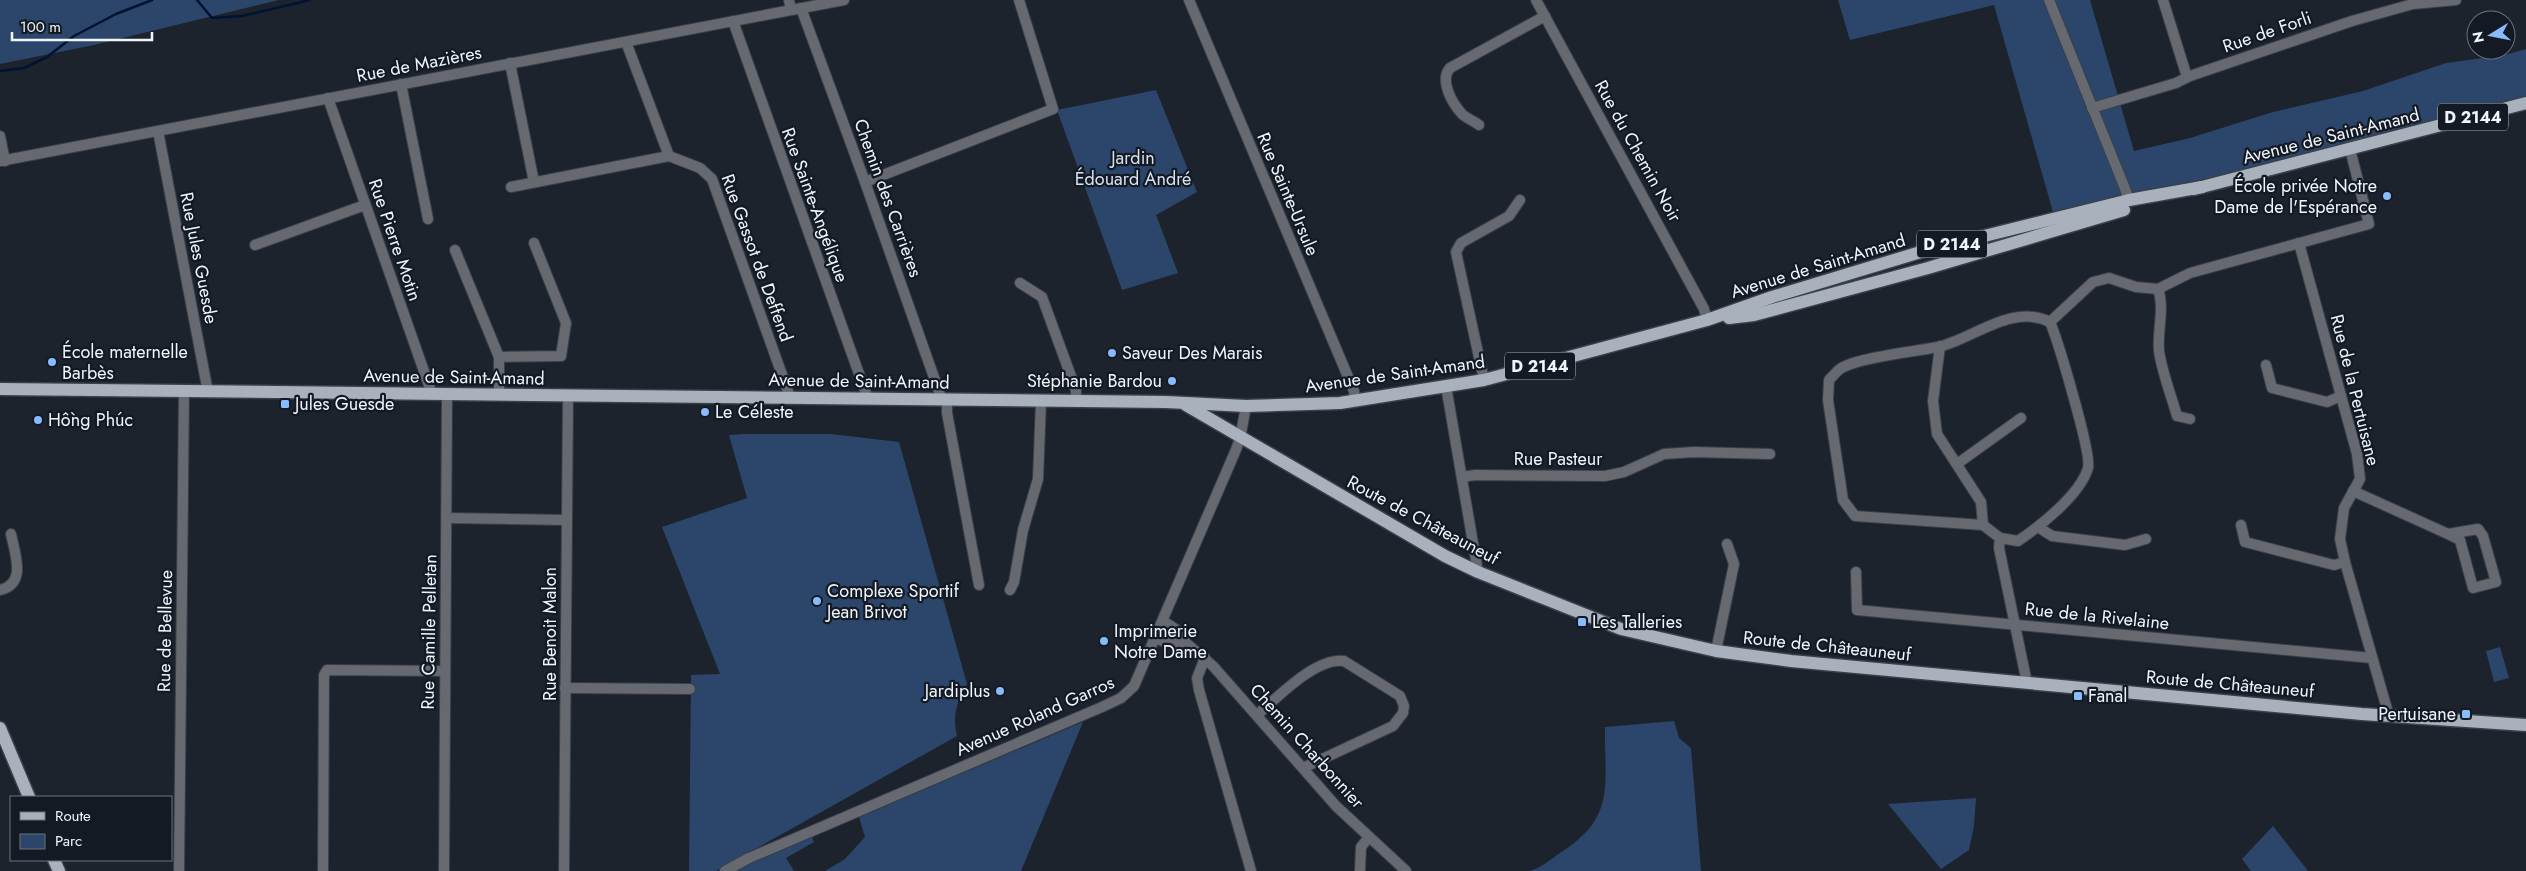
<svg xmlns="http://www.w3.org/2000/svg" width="2526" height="871" viewBox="0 0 2526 871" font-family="Jost,sans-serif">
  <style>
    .green { fill: #2b466a }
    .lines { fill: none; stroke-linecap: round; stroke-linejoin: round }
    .stream { stroke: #001332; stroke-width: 2.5 }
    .minor-casing { stroke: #3a404a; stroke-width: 12 }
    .major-casing { stroke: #3a404a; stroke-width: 15 }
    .minor { stroke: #66696f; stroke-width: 10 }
    .major { stroke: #a9b1bc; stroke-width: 12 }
    .poi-dot { fill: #89bafc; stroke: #131a23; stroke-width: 2 }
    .labels { text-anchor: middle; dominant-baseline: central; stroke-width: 4.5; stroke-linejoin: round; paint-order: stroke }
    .shield { fill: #131a23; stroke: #aeb3bb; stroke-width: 1 }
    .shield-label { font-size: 16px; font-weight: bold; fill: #f0f5fc }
    .street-label { font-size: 18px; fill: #f0f5fc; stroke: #131a23 }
    .park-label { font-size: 18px; fill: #d7e1f0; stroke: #131a23 }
    .poi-label { font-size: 18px; fill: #f0f5fc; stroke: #131a23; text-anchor: start }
  </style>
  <rect width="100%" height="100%" fill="#1c232d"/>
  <g class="green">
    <path d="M0,0H279L94,45L0,64Z"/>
    <path d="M1838,0H2090L2134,151L2190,138L2273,112L2363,91L2446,63L2505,55L2526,49V103L2055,219L1994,5L1850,40Z"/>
    <path d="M1156,90L1197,192L1156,215L1178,273L1122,290L1057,110Z"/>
    <path d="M745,434H831L899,442L967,684C957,702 952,715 957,736L716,871H689L691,675L720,674L662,527L747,498L729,435Z"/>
    <path d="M2500,647L2509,678L2494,682L2486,651Z"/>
    <path d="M1674,721L1679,738L1691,748L1701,871H1530C1541,868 1551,859 1560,853C1617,817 1604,785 1605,727Z"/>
    <path d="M1083,722L1021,871H825L845,859L865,837L859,817Z"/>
    <path d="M1976,798L1974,826L1969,850L1941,869L1888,804Z"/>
    <path d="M2273,826L2308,871H2251L2242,859Z"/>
    <path d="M812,837L814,842L786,858L794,871H733Z"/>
  </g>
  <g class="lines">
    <g class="stream">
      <path d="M197,0L212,18L242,16L310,0"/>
      <path d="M0,71L24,68L47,57L74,36L116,14L152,0"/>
    </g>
    <g class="minor-casing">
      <g id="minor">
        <path d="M789,0L791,10"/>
        <path d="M1189,0L1354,391L1355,401"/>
        <path d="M1536,0L1704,309L1707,320"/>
        <path d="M2049,0L2124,186L2129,200L2125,203"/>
        <path d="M2163,0L2187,77"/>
        <path d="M801,8L865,182L942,400"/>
        <path d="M733,21L868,399"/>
        <path d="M626,42L669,156L700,168L712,179L790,397"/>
        <path d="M510,63L534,182"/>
        <path d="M401,84L428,219"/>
        <path d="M328,98L432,394"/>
        <path d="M2092,108L2176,83L2190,76L2352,21L2413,4L2456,0"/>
        <path d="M1479,125C1474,121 1466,118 1462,114C1452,103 1439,80 1450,68L1545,16"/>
        <path d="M158,131L208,392"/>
        <path d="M0,136L5,161"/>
        <path d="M0,161L844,0"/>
        <path d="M865,182L1053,109L1019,0"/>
        <path d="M511,187L669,156"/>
        <path d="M2299,243L2357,454L2360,479L2344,508L2340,539L2345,562L2389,716"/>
        <path d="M255,245L365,205"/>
        <path d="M455,250L499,357V395"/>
        <path d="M1020,283L1042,297L1076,390V401"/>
        <path d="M2158,289C2165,308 2157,330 2159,351C2162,372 2171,395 2177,416L2190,419"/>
        <path d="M2050,322L2093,282L2109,278L2136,287L2158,289L2190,273L2369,224L2350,149"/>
        <path d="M1940,346L1933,401L1937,434L1981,502L1983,525L2000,538L1999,548L2027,683"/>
        <path d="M499,357L561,356L566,323L534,243"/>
        <path d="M2266,365L2272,388L2327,402L2341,396"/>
        <path d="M1484,380L1456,252L1461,243L1509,216L1520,200"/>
        <path d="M1446,386L1478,572"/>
        <path d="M947,400V413L979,585"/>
        <path d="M1957,464L2021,418"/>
        <path d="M1462,477L1475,475L1605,476L1624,472L1664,454L1694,452L1770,454"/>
        <path d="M2353,491L2448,534L2478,529L2483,536L2496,582L2473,588L2460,540L2448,534"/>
        <path d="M447,518L567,520"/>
        <path d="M1983,525L1855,516L1843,500L1828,400L1829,380C1833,376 1836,372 1840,369C1855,358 1917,351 1938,347C1973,339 2012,303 2050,322C2058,341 2092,454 2088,468C2080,495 2040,526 2018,541L2000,538"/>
        <path d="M2241,525L2245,542L2334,565L2345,562"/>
        <path d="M2038,527L2052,536L2125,545L2146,539"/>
        <path d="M1856,572L1857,610L2372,658"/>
        <path d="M0,590C27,584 15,554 11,534"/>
        <path d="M1010,590L1014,582L1023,530L1038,479L1041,401"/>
        <path d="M1163,621L1180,632L1185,642L1213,666L1336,806L1406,871"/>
        <path d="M1156,638L1167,643L1185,642"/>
        <path d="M1716,651L1734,564L1727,544"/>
        <path d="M1205,658L1197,678L1199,690L1251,871"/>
        <path d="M565,688L690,689"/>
        <path d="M1257,715C1278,697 1316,657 1344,661L1400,696L1404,706L1403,713L1393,726L1303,768"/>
        <path d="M179,871L184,391"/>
        <path d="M323,871L324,675L327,670L445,671"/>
        <path d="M444,871L447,394"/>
        <path d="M564,871L568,397"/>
        <path d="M725,871L749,858L1102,707L1121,698L1134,686L1235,452L1240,439L1246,406"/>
        <path d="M1360,871L1361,847L1369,837"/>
      </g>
    </g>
    <g class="major-casing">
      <g id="major">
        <path d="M2194,189L2526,103"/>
        <path d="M1729,318L1754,315L1928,268L2124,210"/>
        <path d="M0,389L1166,402L1246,406L1340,403L1484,380L1707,320L1772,297L1924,251L2129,200L2202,187"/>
        <path d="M1186,405L1445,556L1478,572L1621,629L1716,651L1791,661L2362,714L2526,725"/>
        <path d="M0,728L29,797"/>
        <path d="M54,860L59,871"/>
      </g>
    </g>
    <use href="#minor" class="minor"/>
    <use href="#major" class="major"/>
  </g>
  <g class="poi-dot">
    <circle cx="2387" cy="196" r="5"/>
    <circle cx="1112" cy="353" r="5"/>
    <circle cx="52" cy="362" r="5"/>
    <circle cx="1172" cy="381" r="5"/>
    <rect x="280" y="399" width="10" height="10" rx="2.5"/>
    <circle cx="705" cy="412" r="5"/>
    <circle cx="38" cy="420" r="5"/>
    <circle cx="817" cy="601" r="5"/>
    <rect x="1577" y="617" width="10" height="10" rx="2.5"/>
    <circle cx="1104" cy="641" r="5"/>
    <circle cx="1000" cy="691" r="5"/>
    <rect x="2073" y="691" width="10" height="10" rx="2.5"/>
    <rect x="2461" y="709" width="10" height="10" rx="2.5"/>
  </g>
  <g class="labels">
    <g class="shield">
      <rect x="2438" y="103.5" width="70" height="27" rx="4"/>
      <rect x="1917" y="230.5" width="70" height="27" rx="4"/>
      <rect x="1505" y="352.5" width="70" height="27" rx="4"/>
    </g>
    <g class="shield-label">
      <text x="2473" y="117">D 2144</text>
      <text x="1952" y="244">D 2144</text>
      <text x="1540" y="366">D 2144</text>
    </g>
    <g class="street-label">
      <text transform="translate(2267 32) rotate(-19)">Rue de Forli</text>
      <text transform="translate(419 64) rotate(-11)">Rue de Mazières</text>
      <text transform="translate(2331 136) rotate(-14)">Avenue de Saint-Amand</text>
      <text transform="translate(1638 151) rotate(61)">Rue du Chemin Noir</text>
      <text transform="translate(1288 194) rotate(67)">Rue Sainte-Ursule</text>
      <text transform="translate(888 198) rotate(70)">Chemin des Carrières</text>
      <text transform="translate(815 205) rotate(70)">Rue Sainte-Angélique</text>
      <text transform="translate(395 240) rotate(71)">Rue Pierre Motin</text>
      <text transform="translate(199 258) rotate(79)">Rue Jules Guesde</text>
      <text transform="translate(757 258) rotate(70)">Rue Gassot de Deffend</text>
      <text transform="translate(1818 266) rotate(-17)">Avenue de Saint-Amand</text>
      <text transform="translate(1395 374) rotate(-8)">Avenue de Saint-Amand</text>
      <text transform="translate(454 377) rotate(1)">Avenue de Saint-Amand</text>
      <text transform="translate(859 381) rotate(1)">Avenue de Saint-Amand</text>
      <text transform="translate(2355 390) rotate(76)">Rue de la Pertuisane</text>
      <text x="1558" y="459">Rue Pasteur</text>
      <text transform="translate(1423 520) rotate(28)">Route de Châteauneuf</text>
      <text transform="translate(2097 616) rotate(6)">Rue de la Rivelaine</text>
      <text transform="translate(165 631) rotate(-89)">Rue de Bellevue</text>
      <text transform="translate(429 632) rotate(-89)">Rue Camille Pelletan</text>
      <text transform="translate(550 634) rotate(-90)">Rue Benoit Malon</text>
      <text transform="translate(1827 646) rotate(6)">Route de Châteauneuf</text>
      <text transform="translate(2230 684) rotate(5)">Route de Châteauneuf</text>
      <text transform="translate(1035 716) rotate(-24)">Avenue Roland Garros</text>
      <text transform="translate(1307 746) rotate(48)">Chemin Charbonnier</text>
    </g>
    <g class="park-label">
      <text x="1133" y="158">Jardin<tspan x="1133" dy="21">Édouard André</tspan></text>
    </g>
    <g class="poi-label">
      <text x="2377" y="186" text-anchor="end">École privée Notre<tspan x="2377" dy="21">Dame de l'Espérance</tspan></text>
      <text x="62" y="352">École maternelle<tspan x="62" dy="21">Barbès</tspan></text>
      <text x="1122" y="353">Saveur Des Marais</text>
      <text x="1162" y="381" text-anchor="end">Stéphanie Bardou</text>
      <text x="295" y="404">Jules Guesde</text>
      <text x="715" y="412">Le Céleste</text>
      <text x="48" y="420">Hồng Phúc</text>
      <text x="827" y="591">Complexe Sportif<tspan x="827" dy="21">Jean Brivot</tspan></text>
      <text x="1592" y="622">Les Talleries</text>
      <text x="1114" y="631">Imprimerie<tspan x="1114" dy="21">Notre Dame</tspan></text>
      <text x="990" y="691" text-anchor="end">Jardiplus</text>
      <text x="2088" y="696">Fanal</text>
      <text x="2456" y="714" text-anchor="end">Pertuisane</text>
    </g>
  </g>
  <rect x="10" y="796" width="162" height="65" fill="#131a23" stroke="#6b727a"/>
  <rect x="20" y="812" width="25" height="8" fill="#a9b1bc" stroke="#6b727a"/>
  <text x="55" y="821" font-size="15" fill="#f0f5fc">Route</text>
  <rect x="20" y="834" width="25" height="15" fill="#2b466a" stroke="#6b727a"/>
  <text x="55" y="846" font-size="15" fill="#f0f5fc">Parc</text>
  <g transform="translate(2491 35) rotate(260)"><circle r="24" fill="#131a23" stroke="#6b727a"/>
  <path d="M0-4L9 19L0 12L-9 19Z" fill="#89bafc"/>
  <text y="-8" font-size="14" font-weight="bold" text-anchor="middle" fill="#f0f5fc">N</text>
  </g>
  <path d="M12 32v8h140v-8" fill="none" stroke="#f0f5fc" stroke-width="2.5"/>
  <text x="20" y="32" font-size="15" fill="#f0f5fc" stroke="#131a23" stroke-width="4" paint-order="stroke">100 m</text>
</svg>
